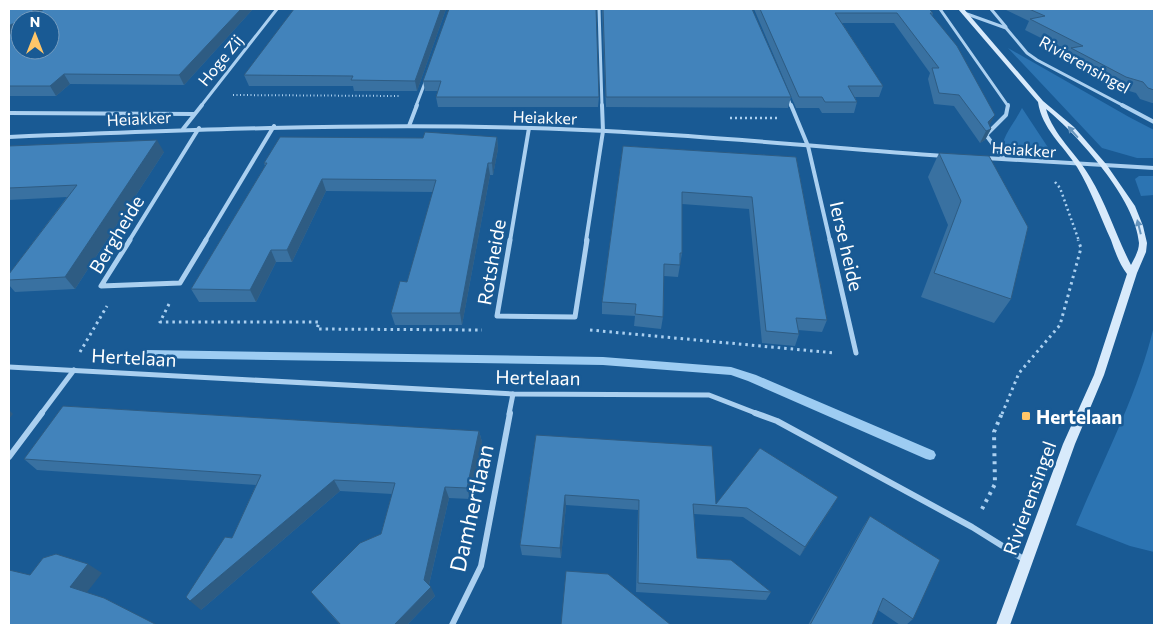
<svg xmlns="http://www.w3.org/2000/svg" width="1163" height="634" viewBox="0 0 1163 634" font-family="Commissioner,sans-serif">
  <style>
    .green { fill: #2c74b2 }
    .lines { fill: none; stroke-linecap: round; stroke-linejoin: round }
    .stream { fill: #9dccf2; fill-rule: evenodd }
    .path-far3 { stroke: #abd0f0; stroke-width: 2; stroke-dasharray: 1 2.5; stroke-linecap: butt }
    .path-far2 { stroke: #abd0f0; stroke-width: 2.5; stroke-dasharray: 2 3; stroke-linecap: butt }
    .path-far1 { stroke: #abd0f0; stroke-width: 3; stroke-dasharray: 2.5 4; stroke-linecap: butt }
    .path { stroke: #abd0f0; stroke-width: 4; stroke-dasharray: 3 5; stroke-linecap: butt }
    .street-far3 { stroke: #abd0f0; stroke-width: 3 }
    .street-far2 { stroke: #abd0f0; stroke-width: 4 }
    .street-far1 { stroke: #abd0f0; stroke-width: 5 }
    .street { stroke: #abd0f0; stroke-width: 6 }
    .secondary { fill: #d8eafb; fill-rule: evenodd }
    .wall { fill: #3971a1 }
    .shaded-wall { fill: #2e5c83 }
    .building { fill: #4283bb; stroke: #2e5c83; fill-rule: evenodd }
    .oneway { fill: #6594bd }
    .poi-dot { fill: #ffc669; stroke: #195a94; stroke-width: 2 }
    .labels { text-anchor: middle; dominant-baseline: central; stroke-width: 5; stroke-linejoin: round; paint-order: stroke }
    .far-street-label { font-size: 16px; fill: #fff; stroke: #195a94 }
    .street-label { font-size: 19px; fill: #fff; stroke: #195a94 }
    .poi-label { font-size: 19px; font-weight: bold; fill: #fff; stroke: #195a94; text-anchor: start }
    .near-street-label { font-size: 22px; fill: #fff; stroke: #195a94 }
  </style>
  <rect width="100%" height="100%" fill="#195a94"/>
  <g class="green">
    <path d="M1008,48L1129,117L1154,130V158H1137L1102,148Z"/>
    <path d="M1022,108L1049,149C1034,155 1016,157 1002,147C1005,132 1015,122 1022,108Z"/>
    <path d="M1139,176H1154V195L1141,196L1135,179Z"/>
    <path d="M1154,326V552L1130,546L1076,525C1103,460 1138,394 1154,326Z"/>
  </g>
  <g class="lines">
    <path class="stream" d="M146,350L603,357L731,367L756,375L934,451L936,455L934,459L930,460L926,459L748,381L731,375L603,365L146,358L142,357L141,354L142,351Z"/>
    <path class="path-far3" d="M233,95L399,96"/>
    <g class="path-far2">
      <path d="M730,118H777"/>
      <path d="M1055,182L1060,188L1079,241"/>
    </g>
    <g class="path-far1">
      <path d="M169,304L160,322H319L317,329L482,330"/>
      <path d="M590,330L835,353"/>
      <path d="M80,352L107,306"/>
      <path d="M1002,414L1019,373L1060,325L1081,248L1078,240"/>
    </g>
    <path class="path" d="M982,509L995,484L994,432L1002,413"/>
    <g class="street-far3">
      <path d="M599,9L602,106"/>
      <path d="M940,9L1008,106"/>
      <path d="M991,9L1006,27"/>
      <path d="M967,14L1006,28L1027,53L1037,60L1124,106"/>
      <path d="M787,96L791,106"/>
      <path d="M201,106L277,9"/>
      <path d="M416,106L426,80"/>
    </g>
    <g class="street-far2">
      <path d="M791,105L808,146L830,241"/>
      <path d="M1122,105L1154,122"/>
      <path d="M9,113L194,114"/>
      <path d="M409,126L417,105"/>
      <path d="M183,129L202,105"/>
      <path d="M9,137C183,130 357,123 531,128C669,132 807,146 944,156"/>
      <path d="M985,158L1154,168"/>
      <path d="M1004,159L986,135L1006,115L1008,105"/>
      <path d="M129,241L199,128"/>
      <path d="M205,241L274,126"/>
      <path d="M510,241L529,128"/>
      <path d="M586,241L603,131L602,105"/>
    </g>
    <g class="street-far1">
      <path d="M130,240L101,286L180,283L206,240"/>
      <path d="M510,240L497,316L575,317L587,240"/>
      <path d="M830,240L856,353"/>
      <path d="M9,367L513,394L709,395L758,414"/>
      <path d="M41,414L74,370"/>
      <path d="M509,414L513,394"/>
    </g>
    <g class="street">
      <path d="M755,413L777,421L972,527L1025,560"/>
      <path d="M9,457L42,413"/>
      <path d="M452,625L481,566L510,413"/>
    </g>
    <path class="secondary" d="M958,9H964L1043,101L1074,127L1106,164L1135,206L1143,226L1147,243L1146,252L1137,273L1104,375L1075,444L1010,625H996L1063,444L1094,375L1127,274C1120,265 1115,252 1111,240C1100,216 1091,190 1077,167C1063,145 1042,129 1038,102ZM1046,109C1078,135 1136,200 1139,243C1139,251 1134,259 1131,265C1116,236 1107,205 1090,177C1077,154 1053,135 1046,109Z"/>
  </g>
  <g class="wall">
    <path d="M9,9H253L184,85L70,84L56,96H9Z"/>
    <path d="M446,9L417,91H354L353,86H249L244,75Z"/>
    <path d="M449,9L599,97L598,107H438L436,97L438,91H425L423,81Z"/>
    <path d="M602,9H752L791,97L788,108L606,107Z"/>
    <path d="M754,9H929L933,13L932,16L990,126L991,129L985,140L980,143L954,106L934,104L928,79L930,73L894,23H842L883,86L879,97H855L857,102L854,113H822L819,108H796Z"/>
    <path d="M1004,9H1154V103H1152L1140,99L1136,93L1119,88L1065,59L1069,52L1025,30L1029,21Z"/>
    <path d="M497,137L498,149L493,175H490L462,325H395L391,313L407,282L433,192L326,191L292,262H276L256,302H199L191,289L265,166L264,163L423,138Z"/>
    <path d="M9,146L164,152L75,289L15,292L9,285V274L67,197L9,200Z"/>
    <path d="M623,146L796,157L827,320L822,332L798,330L799,334L795,346L762,343L749,209L682,204V253L678,277L664,276L663,317L661,329L634,326L635,316L602,314V302Z"/>
    <path d="M939,153L1011,299L994,323L921,297L948,225L928,177Z"/>
    <path d="M479,431L482,442L470,499L449,498L429,585L435,596L407,625H340L311,592L381,534L392,494L340,491L201,610L232,538L256,485L37,470L24,459Z"/>
    <path d="M536,435L716,504L832,507L800,556L743,517L694,514L697,558L771,592L766,600L636,592L638,510L566,505L561,558L522,555L520,545Z"/>
    <path d="M870,516L913,619L906,625H900L878,610L872,625H808L863,527Z"/>
  </g>
  <g class="shaded-wall">
    <path d="M33,9H51L39,17L33,13Z"/>
    <path d="M241,9H253L184,85L179,75Z"/>
    <path d="M441,9H446L417,91L415,81Z"/>
    <path d="M12,24L18,33L9,41V26Z"/>
    <path d="M64,74L70,84L56,96L50,86Z"/>
    <path d="M995,115L989,126L988,122Z"/>
    <path d="M991,129L985,140L980,143L986,131Z"/>
    <path d="M497,137L498,149L493,175L492,163Z"/>
    <path d="M157,140L164,152L75,289L65,277Z"/>
    <path d="M488,163L490,175L462,325L460,313Z"/>
    <path d="M322,179L326,191L292,262L287,250Z"/>
    <path d="M271,250L276,262L256,302L250,290Z"/>
    <path d="M9,410L13,414L9,419Z"/>
    <path d="M479,431L482,442L470,499L467,488Z"/>
    <path d="M334,480L340,491L201,610L190,601Z"/>
    <path d="M445,487L449,498L428,589L424,580Z"/>
    <path d="M565,495L566,505L561,558L560,548Z"/>
    <path d="M838,497L832,507L800,556L805,547Z"/>
    <path d="M88,564L102,573L84,596L70,587Z"/>
    <path d="M431,587L435,596L407,625H395V624Z"/>
  </g>
  <g class="building">
    <path d="M9,9H33V13L37,14L44,9H241L179,75L64,74L50,86H9V52L10,51H9V35L17,29L16,24H12L9,26ZM20,20H50V50H20Z"/>
    <path d="M294,9H441L415,81L351,80L353,76L244,75Z"/>
    <path d="M449,9H596L599,97H436L441,81H423Z"/>
    <path d="M603,9H752L791,97H606Z"/>
    <path d="M760,9H929L933,13H930L957,46L995,115L988,122L991,129L986,131L959,95L939,93L932,68H939L897,13H835L883,86H848L857,102H825L822,97H799Z"/>
    <path d="M1029,9H1154V90L1148,88L1143,82L1126,77L1071,48L1083,46L1030,19L1045,16Z"/>
    <path d="M425,132L497,137L492,163H488L460,313H391L400,281L407,282L436,180L322,179L287,250H271L250,290L191,289L267,163H264L280,137L423,138Z"/>
    <path d="M157,140L65,277L9,280V274L77,185L9,188V146Z"/>
    <path d="M623,146L796,157L827,320L796,318L799,334L766,331L752,197L682,192V253H680V265L664,264L663,317L635,314L636,304L602,302Z"/>
    <path d="M939,153L989,156L1028,227L1011,299L934,273L961,201Z"/>
    <path d="M63,406L479,431L467,488L445,487L424,580L431,587L395,624V625H341L311,592L360,543L381,534L395,483L334,480L190,601L186,597L225,537L232,538L261,475L24,459Z"/>
    <path d="M536,435L712,446L716,504L760,448L838,497L805,547L747,508L693,504L697,558L731,560L771,592L638,583L639,500L565,495L560,548L520,545Z"/>
    <path d="M870,516L940,560L913,619L883,598L872,625H810Z"/>
    <path d="M56,554L88,564L70,587L104,598L157,625H9V570L30,575L43,558Z"/>
    <path d="M566,571L608,574L671,625H561Z"/>
  </g>
  <defs><path id="oneway-solid" d="M-6-.8H1V-3.2L6.5 0L1 3.2V.8H-6Z" transform="scale(1.25)"/></defs>
  <g class="oneway">
    <use href="#oneway-solid" transform="translate(1073 132) rotate(-131)"/>
    <use href="#oneway-solid" transform="translate(1139 227) rotate(-104)"/>
  </g>
  <rect class="poi-dot" x="1021" y="411" width="10" height="10" rx="2.5"/>
  <g class="labels">
    <g class="far-street-label">
      <text transform="translate(220 60) rotate(-51)">Hoge Zij</text>
      <text transform="translate(1085 64) rotate(29)">Rivierensingel</text>
      <text transform="translate(545 117) rotate(2)">Heiakker</text>
      <text transform="translate(139 118) rotate(-3)">Heiakker</text>
      <text transform="translate(1024 149) rotate(4)">Heiakker</text>
    </g>
    <g class="street-label">
      <text transform="translate(116 234) rotate(-59)">Bergheide</text>
      <text transform="translate(847 246) rotate(77)">Ierse heide</text>
      <text transform="translate(491 262) rotate(-80)">Rotsheide</text>
      <text transform="translate(134 357) rotate(3)">Hertelaan</text>
      <text transform="translate(538 377) rotate(1)">Hertelaan</text>
      <text transform="translate(1029 498) rotate(-70)">Rivierensingel</text>
    </g>
    <g class="poi-label">
      <text x="1036" y="416">Hertelaan</text>
    </g>
    <g class="near-street-label">
      <text transform="translate(471 508) rotate(-77)">Damhertlaan</text>
    </g>
  </g>
  <rect width="1163" height="634" fill="none" stroke="#ffffff" stroke-width="20"/>
  <g transform="translate(35 35)"><circle r="24" fill="#195a94" stroke="#759cbf"/>
  <path d="M0-4L9 19L0 12L-9 19Z" fill="#ffc669"/>
  <text y="-8" font-size="14" font-weight="bold" text-anchor="middle" fill="#ffffff">N</text>
  </g>
</svg>
